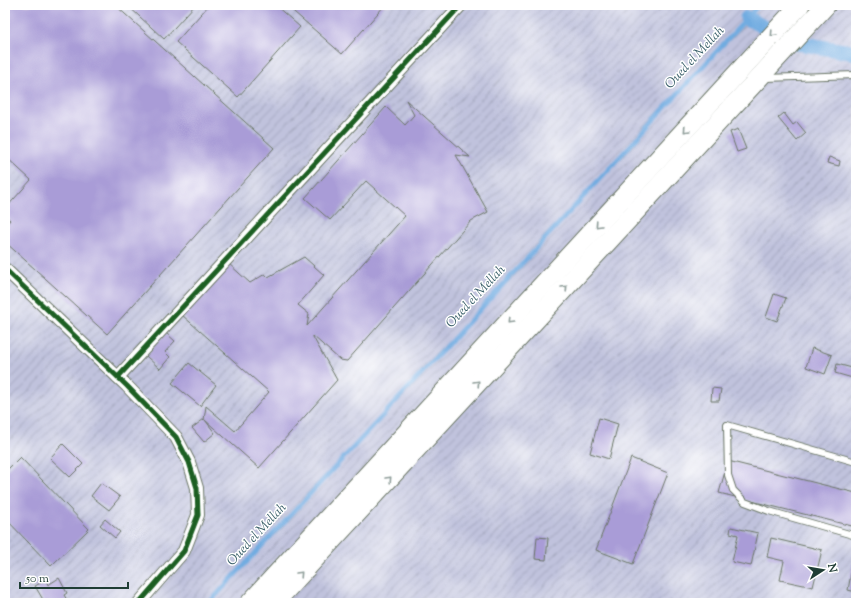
<svg xmlns="http://www.w3.org/2000/svg" width="861" height="608" viewBox="0 0 861 608" font-family="'Sorts Mill Goudy',serif">
  <style>
    .industrial { fill: url(#industrial-furrows) }
    .lines { fill: none; stroke-linecap: round; stroke-linejoin: round }
    .stream { stroke: #71ace1; stroke-width: 4.5 }
    .canal { stroke: #71ace1; stroke-width: 15 }
    .building { fill: #a99cd7 }
    .service-casing { stroke: #6a7666; stroke-width: 8 }
    .minor-casing { stroke: #6a7666; stroke-width: 14 }
    .primary-casing { stroke: #6a7666; stroke-width: 21 }
    .service { stroke: #fff; stroke-width: 6 }
    .minor { stroke: #fff; stroke-width: 12 }
    .primary { stroke: #fff; stroke-width: 19 }
    .cycleway-casing { stroke: #fff; stroke-width: 8 }
    .cycleway { stroke: #1b5e20; stroke-width: 5 }
    .oneway { stroke: #8f9e9a }
    .labels { text-anchor: middle; dominant-baseline: central; stroke-width: 3; stroke-linejoin: round; paint-order: stroke }
    .water-label { font-size: 13px; font-style: italic; fill: #385e68; stroke: #fff }
  </style>
  <defs>
    <pattern id="industrial-furrows" width="10" height="10" patternUnits="userSpaceOnUse"><rect width="10" height="10" fill="#c0c2dd"/><path d="M-1 1l2-2M0 10L10 0M9 11l2-2" fill="none" stroke="#9b9fb4"/></pattern>
  </defs>
  <rect width="100%" height="100%" fill="#fff"/>
  <filter id="ink" filterUnits="userSpaceOnUse"><feTurbulence type="fractalNoise" baseFrequency=".025" numOctaves="2"/><feDisplacementMap in="SourceGraphic" scale="8" xChannelSelector="R" yChannelSelector="G"/><feConvolveMatrix kernelMatrix="1 2 1 2 8 2 1 2 1" color-interpolation-filters="sRGB"/></filter>
  <filter id="wash" filterUnits="userSpaceOnUse"><feTurbulence type="fractalNoise" baseFrequency=".012" numOctaves="4" result="noise"/><feDisplacementMap in="SourceGraphic" scale="16" xChannelSelector="R" yChannelSelector="G"/><feGaussianBlur stdDeviation="0.9" result="paint"/><feColorMatrix in="noise" values="0 0 0 0 0 0 0 0 0 0 0 0 0 0 0 0 0 1.4 0 .05"/><feComposite in="paint" operator="in"/></filter>
  <g filter="url(#wash)">
    <rect width="100%" height="100%" fill="#f4dfc4"/>
    <rect class="industrial" x="5" y="5" width="851" height="598"/>
    <g class="lines">
      <path class="stream" d="M209,603L399,398L759,5"/>
      <path class="canal" d="M747,18L791,42L856,53"/>
    </g>
    <g id="blocks">
      <g class="building">
        <path d="M5,5H115L274,148L107,334L5,242V226L10,220L5,215V209L31,180L5,156Z"/>
        <path d="M127,5H195L164,39Z"/>
        <path d="M209,5H275L300,27L238,97L176,42Z"/>
        <path d="M286,5H385L342,54Z"/>
        <path d="M406,100L470,157L456,155L488,212L471,221L347,361L340,360L313,336V337L337,380L259,468L205,420L215,433L204,442L192,428L204,419V420L206,406L235,431L269,392L182,315L228,263L250,283L265,274L268,277L304,257L324,275L298,305L309,314L307,326L405,216L366,181L330,220L305,198L386,107L405,125L414,115Z"/>
        <path d="M784,113L793,125L797,122L806,133L797,141L778,118Z"/>
        <path d="M738,129L746,149L737,152L730,132Z"/>
        <path d="M829,157L840,161L839,166L827,163Z"/>
        <path d="M774,294L786,298L777,321L766,317Z"/>
        <path d="M166,333L175,341L165,352L170,357L160,369L146,356Z"/>
        <path d="M812,348L832,355L825,374L806,367Z"/>
        <path d="M189,363L216,385L200,406L172,383Z"/>
        <path d="M837,364L856,369V379L835,373Z"/>
        <path d="M712,388L721,389L719,401H711Z"/>
        <path d="M599,418L618,424L609,459L590,453Z"/>
        <path d="M63,444L83,464L70,477L50,458Z"/>
        <path d="M20,457L89,529L51,566L5,518V472Z"/>
        <path d="M631,458L668,473L633,564L596,550Z"/>
        <path d="M728,461L856,493V527L719,493Z"/>
        <path d="M101,483L120,497L109,510L91,496Z"/>
        <path d="M105,519L120,532L115,538L100,525Z"/>
        <path d="M731,527L758,533L751,566L732,562L738,535L730,533Z"/>
        <path d="M537,537L548,538L546,560L535,559Z"/>
        <path d="M771,538L822,550L813,587L780,580L784,561L767,557Z"/>
        <path d="M853,563L856,564V592L848,590Z"/>
        <path d="M59,578L67,593L64,595L67,600L62,603H45L35,586L46,580L48,585Z"/>
      </g>
    </g>
  </g>
  <g filter="url(#ink)">
    <use href="#blocks" fill-opacity="0" stroke="#6a7666" stroke-width="1"/>
    <g class="lines">
      <g class="service-casing">
        <g id="service">
          <path d="M765,78L856,75"/>
          <path d="M856,462L727,425L728,475L733,490L745,502L769,511L856,536"/>
        </g>
      </g>
      <g class="minor-casing">
        <g id="minor">
          <path d="M5,269L127,386L176,437L189,462L197,488L198,515L184,551L139,603"/>
          <path d="M118,377L461,5"/>
        </g>
      </g>
      <g class="primary-casing">
        <g id="primary">
          <path d="M250,603L800,5"/>
          <path d="M274,603L826,5"/>
        </g>
      </g>
      <use href="#service" class="service"/>
      <use href="#minor" class="minor"/>
      <use href="#primary" class="primary"/>
      <g class="cycleway-casing">
        <g id="cycleway">
          <path d="M5,269L127,386L176,437L189,462L197,488L198,515L184,551L139,603"/>
          <path d="M118,377L461,5"/>
        </g>
      </g>
      <use href="#cycleway" class="cycleway"/>
    </g>
    <defs><path id="oneway-chevron" d="M-2-3.5L2.5 0L-2 3.5" fill="none" stroke-width="1.6" stroke-linecap="round" stroke-linejoin="round"/></defs>
    <g class="oneway">
      <use href="#oneway-chevron" transform="translate(773 34) rotate(133)"/>
      <use href="#oneway-chevron" transform="translate(686 130) rotate(133)"/>
      <use href="#oneway-chevron" transform="translate(598 225) rotate(133)"/>
      <use href="#oneway-chevron" transform="translate(565 288) rotate(-47)"/>
      <use href="#oneway-chevron" transform="translate(510 321) rotate(133)"/>
      <use href="#oneway-chevron" transform="translate(477 383) rotate(-47)"/>
      <use href="#oneway-chevron" transform="translate(389 479) rotate(-47)"/>
      <use href="#oneway-chevron" transform="translate(300 574) rotate(-47)"/>
    </g>
  </g>
  <g class="labels">
    <g class="water-label">
      <text transform="translate(695 58) rotate(-47)">Oued el Mellah</text>
      <text transform="translate(476 297) rotate(-47)">Oued el Mellah</text>
      <text transform="translate(257 535) rotate(-47)">Oued el Mellah</text>
    </g>
  </g>
  <rect width="861" height="608" fill="none" stroke="#fff" stroke-width="20"/>
  <g transform="translate(823 570) rotate(78)" stroke="#ffffff" stroke-width="3" paint-order="stroke">
  <path d="M0-3L7 15L0 10L-7 15Z" fill="#1f3d34"/>
  <text y="-6" font-size="11" font-weight="bold" text-anchor="middle" fill="#1f3d34">N</text>
  </g>
  <path d="M20 582v6h108v-6" fill="none" stroke="#1f3d34" stroke-width="2"/>
  <text x="26" y="582" font-size="12" fill="#1f3d34" stroke="#ffffff" stroke-width="3" paint-order="stroke">50 m</text>
</svg>
